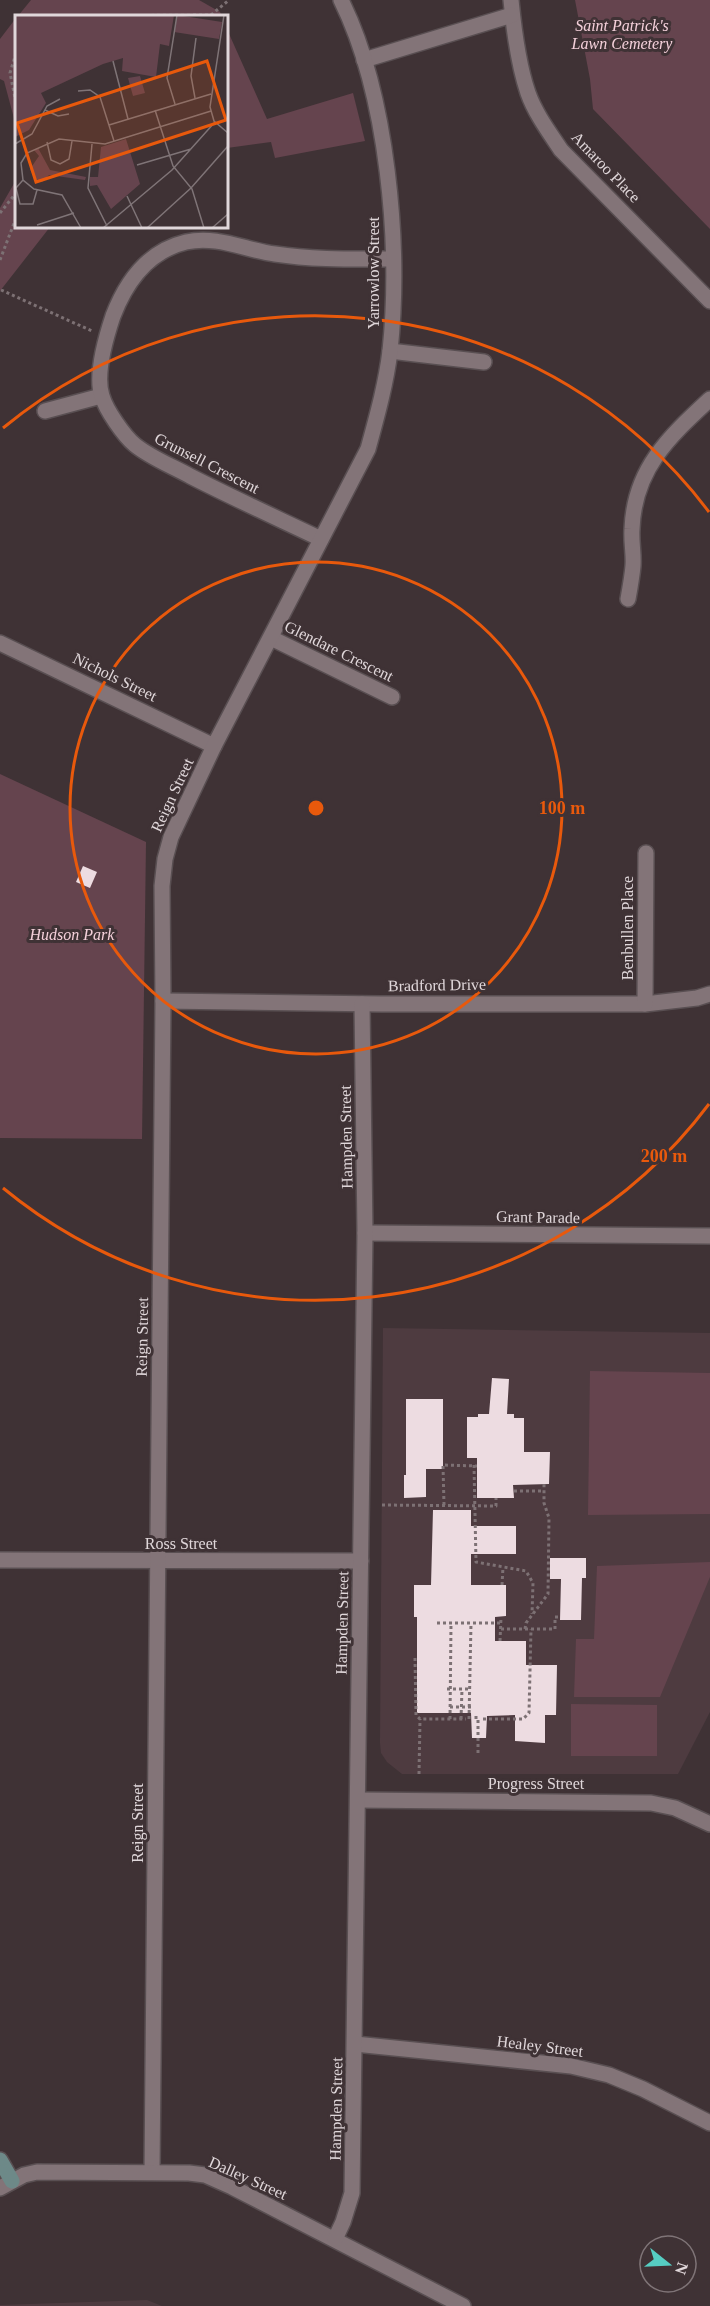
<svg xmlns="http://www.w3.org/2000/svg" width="710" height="2306" viewBox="0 0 710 2306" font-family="Georgia,serif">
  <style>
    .built { fill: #4e3b40 }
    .green { fill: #65444e }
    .building { fill: #eddce1 }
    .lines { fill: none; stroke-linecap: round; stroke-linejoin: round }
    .street-casing { stroke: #594f52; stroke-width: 18 }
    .secondary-casing { stroke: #594f52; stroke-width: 18 }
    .path { stroke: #7d7174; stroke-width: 3; stroke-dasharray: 3 3; stroke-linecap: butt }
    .street { stroke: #837478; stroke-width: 15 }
    .secondary { stroke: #6d8988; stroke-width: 15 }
    .ring { fill: none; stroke: #e8590c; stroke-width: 3 }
    .labels { text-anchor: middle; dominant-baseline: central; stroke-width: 6; stroke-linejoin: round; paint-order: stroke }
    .park-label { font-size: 16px; font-style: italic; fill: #f4d0da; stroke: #3f3235 }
    .street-label { font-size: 16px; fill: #e0d7da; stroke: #3f3235 }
    .inset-road { fill: none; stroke: #7f7477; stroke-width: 1.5 }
    .view { fill: #e8590c; fill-opacity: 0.15; stroke: #e8590c; stroke-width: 3 }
    .inset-edge { fill: none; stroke: #e0d7da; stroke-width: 3 }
    .centre { fill: #e8590c; stroke: #3f3235; stroke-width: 3 }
    .ring-label { font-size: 18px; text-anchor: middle; font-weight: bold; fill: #e8590c; stroke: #3f3235; stroke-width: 6; stroke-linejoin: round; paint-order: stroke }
  </style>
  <rect width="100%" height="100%" fill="#3f3235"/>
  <g class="built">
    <path d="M383,1328L710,1333V1712L678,1774H402L387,1762L381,1753L380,1743Z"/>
    <path d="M147,2300L162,2306H0V2305Z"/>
  </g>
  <g class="green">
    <path d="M31,0H199L220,12L222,16H18Z"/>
    <path d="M575,0H710V229L593,109L590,79Z"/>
    <path d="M16,18V126L4,81L0,79V39Z"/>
    <path d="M226,27L267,119L353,93L365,141L275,158L271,142L227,148Z"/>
    <path d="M16,180V226L50,227L0,291V208Z"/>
    <path d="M0,774L146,842L142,1139L0,1138Z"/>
    <path d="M590,1371L710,1373V1514L588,1515Z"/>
    <path d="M710,1562V1577L660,1697H574L576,1639H594L597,1566Z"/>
    <path d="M571,1704L657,1705V1756H571Z"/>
  </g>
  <g class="building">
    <path d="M83,866L97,872L90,888L76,882Z"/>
    <path d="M492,1378L509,1379L507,1414H514V1418H524V1452H550L549,1484L513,1485L514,1498H477V1458H467V1417H478V1414H489Z"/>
    <path d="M406,1399H443V1469H426V1497L404,1498V1475H406Z"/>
    <path d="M433,1510H471V1526H516V1554H471V1585H506V1616L495,1617V1641H526V1665H557L556,1715H545V1743L515,1741V1715L487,1716L486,1738H472L471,1713H417V1617H414V1585H431Z"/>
    <path d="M550,1558H586V1578H582L581,1620H560L561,1579H550Z"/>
  </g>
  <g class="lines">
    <g class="street-casing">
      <g id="street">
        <path d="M511,0C514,31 518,64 528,93C535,113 549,132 561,150L710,301"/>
        <path d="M364,60L512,15"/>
        <path d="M390,351L484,362"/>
        <path d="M45,411L101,396"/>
        <path d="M321,539C277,518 233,498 190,476C172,466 151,458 135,445C124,436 106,410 102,396C95,375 106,337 113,316C126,282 148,251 186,242C217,235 245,250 275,254C314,260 353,259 393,259"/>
        <path d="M628,599C630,588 632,577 633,566C634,554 631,542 632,529C634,469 669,437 710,399"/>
        <path d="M271,638L392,697"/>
        <path d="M0,643L214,746"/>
        <path d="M163,1001L381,1004H645L697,998L710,994"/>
        <path d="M645,1004L646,853"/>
        <path d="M365,1233L710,1236"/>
        <path d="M0,1560L361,1561"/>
        <path d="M358,1800L651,1803L675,1808L710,1824"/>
        <path d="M355,2044L571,2066L609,2075L643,2089L710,2123"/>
        <path d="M152,2172L163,1001L162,886L165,859L171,837L214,746L368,449C377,416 386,384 390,351C401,246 388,95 341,0"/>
        <path d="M0,2188L24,2175L37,2172L189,2173L205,2175L232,2187L463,2306"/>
        <path d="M335,2239L343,2222L352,2193L365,1233L362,1004"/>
      </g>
    </g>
    <g class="secondary-casing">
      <path id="secondary" d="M0,2160L12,2181"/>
    </g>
    <g class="path">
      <path d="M55,16L211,15L229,0"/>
      <path d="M16,53L10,73L16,103"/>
      <path d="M0,213L16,193"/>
      <path d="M0,260L16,218"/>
      <path d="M1,290L92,331"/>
      <path d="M474,1465L476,1562L526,1571L533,1583L532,1614"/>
      <path d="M514,1491H544"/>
      <path d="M382,1505L496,1506V1498"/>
      <path d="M444,1505L443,1465L477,1466"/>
      <path d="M502,1585L503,1567"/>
      <path d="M437,1623H500"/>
      <path d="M501,1629H555V1617H560"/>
      <path d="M525,1629L526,1623L548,1594L549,1518L544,1503V1483"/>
      <path d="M500,1641L501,1617"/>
      <path d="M415,1658L416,1715L420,1719H466"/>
      <path d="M447,1689H469"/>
      <path d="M450,1707H471"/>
      <path d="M450,1719L451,1623"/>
      <path d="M461,1719L462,1689"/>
      <path d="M469,1719L471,1623"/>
      <path d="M476,1719V1716"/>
      <path d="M483,1719H523L529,1713L531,1629"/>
      <path d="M478,1753V1719"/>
      <path d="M419,1774L420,1719"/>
    </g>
    <use href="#street" class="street"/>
    <use href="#secondary" class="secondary"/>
  </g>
  <g class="ring">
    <circle cx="316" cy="808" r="246"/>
    <path d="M709 1104A492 492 0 0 1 3 1188M3 428A492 492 0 0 1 709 512"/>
  </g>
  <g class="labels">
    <g class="park-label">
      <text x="622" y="25">Saint Patrick's<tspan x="622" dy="18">Lawn Cemetery</tspan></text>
      <text x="72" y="934">Hudson Park</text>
    </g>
    <g class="street-label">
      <text transform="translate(606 167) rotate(46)">Amaroo Place</text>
      <text transform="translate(373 273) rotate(-90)">Yarrowlow Street</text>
      <text transform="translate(207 463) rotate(27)">Grunsell Crescent</text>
      <text transform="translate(339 651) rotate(26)">Glendare Crescent</text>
      <text transform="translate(115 677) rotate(26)">Nichols Street</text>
      <text transform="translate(172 795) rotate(-65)">Reign Street</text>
      <text transform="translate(627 928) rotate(-90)">Benbullen Place</text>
      <text transform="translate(437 985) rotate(-1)">Bradford Drive</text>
      <text transform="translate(346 1137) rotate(-91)">Hampden Street</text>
      <text transform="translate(538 1217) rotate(1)">Grant Parade</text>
      <text transform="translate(142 1337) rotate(-89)">Reign Street</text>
      <text x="181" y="1543">Ross Street</text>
      <text transform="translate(342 1623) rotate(-89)">Hampden Street</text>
      <text x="536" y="1783">Progress Street</text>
      <text transform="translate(137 1823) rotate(-90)">Reign Street</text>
      <text transform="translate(540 2046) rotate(7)">Healey Street</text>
      <text transform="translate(336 2109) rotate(-89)">Hampden Street</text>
      <text transform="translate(248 2178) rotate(24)">Dalley Street</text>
    </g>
  </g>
  <g transform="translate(15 15)">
    <rect width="213" height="213" fill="#3f3235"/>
    <path d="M0,0H159L154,31L145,29L141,62L107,56L108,43L88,49L26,78L31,88L14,115L0,122ZM162,0L207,7L204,24L159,17ZM125,61L130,78L118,81L113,63ZM111,124L125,169L96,194L82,170L75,171V162H83L86,132ZM23,133L35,155L71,162L70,165L34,160L27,167L19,163L15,154L24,141L19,135Z" fill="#65444e"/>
    <path class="inset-road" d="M209,0L195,92L199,106L213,118M98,46L113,104M63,76L75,75L85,82L99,126M180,83L176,61L181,23M160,89L152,63L162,0M30,95L43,101L54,99M140,95L158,151L177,174L189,213M94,110L196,79M32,127L36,145L45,149L54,144L57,126M0,129L17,119L32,91L45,84M77,129L73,173L92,211M122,150L176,134M8,165L1,173L5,189H18L22,175M112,181L127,213M22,210L59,198M66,213L47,180L19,174L8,165L6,148L12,138L44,124L90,129L196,96M88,213L157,155L200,107M132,213L176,173L213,131M197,213L213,199"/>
    <path class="view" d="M192,46L211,105L21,167L2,108Z"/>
    <rect width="213" height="213" class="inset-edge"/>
  </g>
  <circle cx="316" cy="808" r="9" class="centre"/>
  <g class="ring-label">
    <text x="562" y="814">100 m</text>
    <text x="664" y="1162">200 m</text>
  </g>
  <g transform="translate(668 2264) rotate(108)"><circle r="28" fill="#3f3235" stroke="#7f7477" stroke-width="1.5"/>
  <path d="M0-4.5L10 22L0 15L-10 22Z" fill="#56cec3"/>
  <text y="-9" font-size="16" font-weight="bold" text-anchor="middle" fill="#e0d7da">N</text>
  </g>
</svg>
